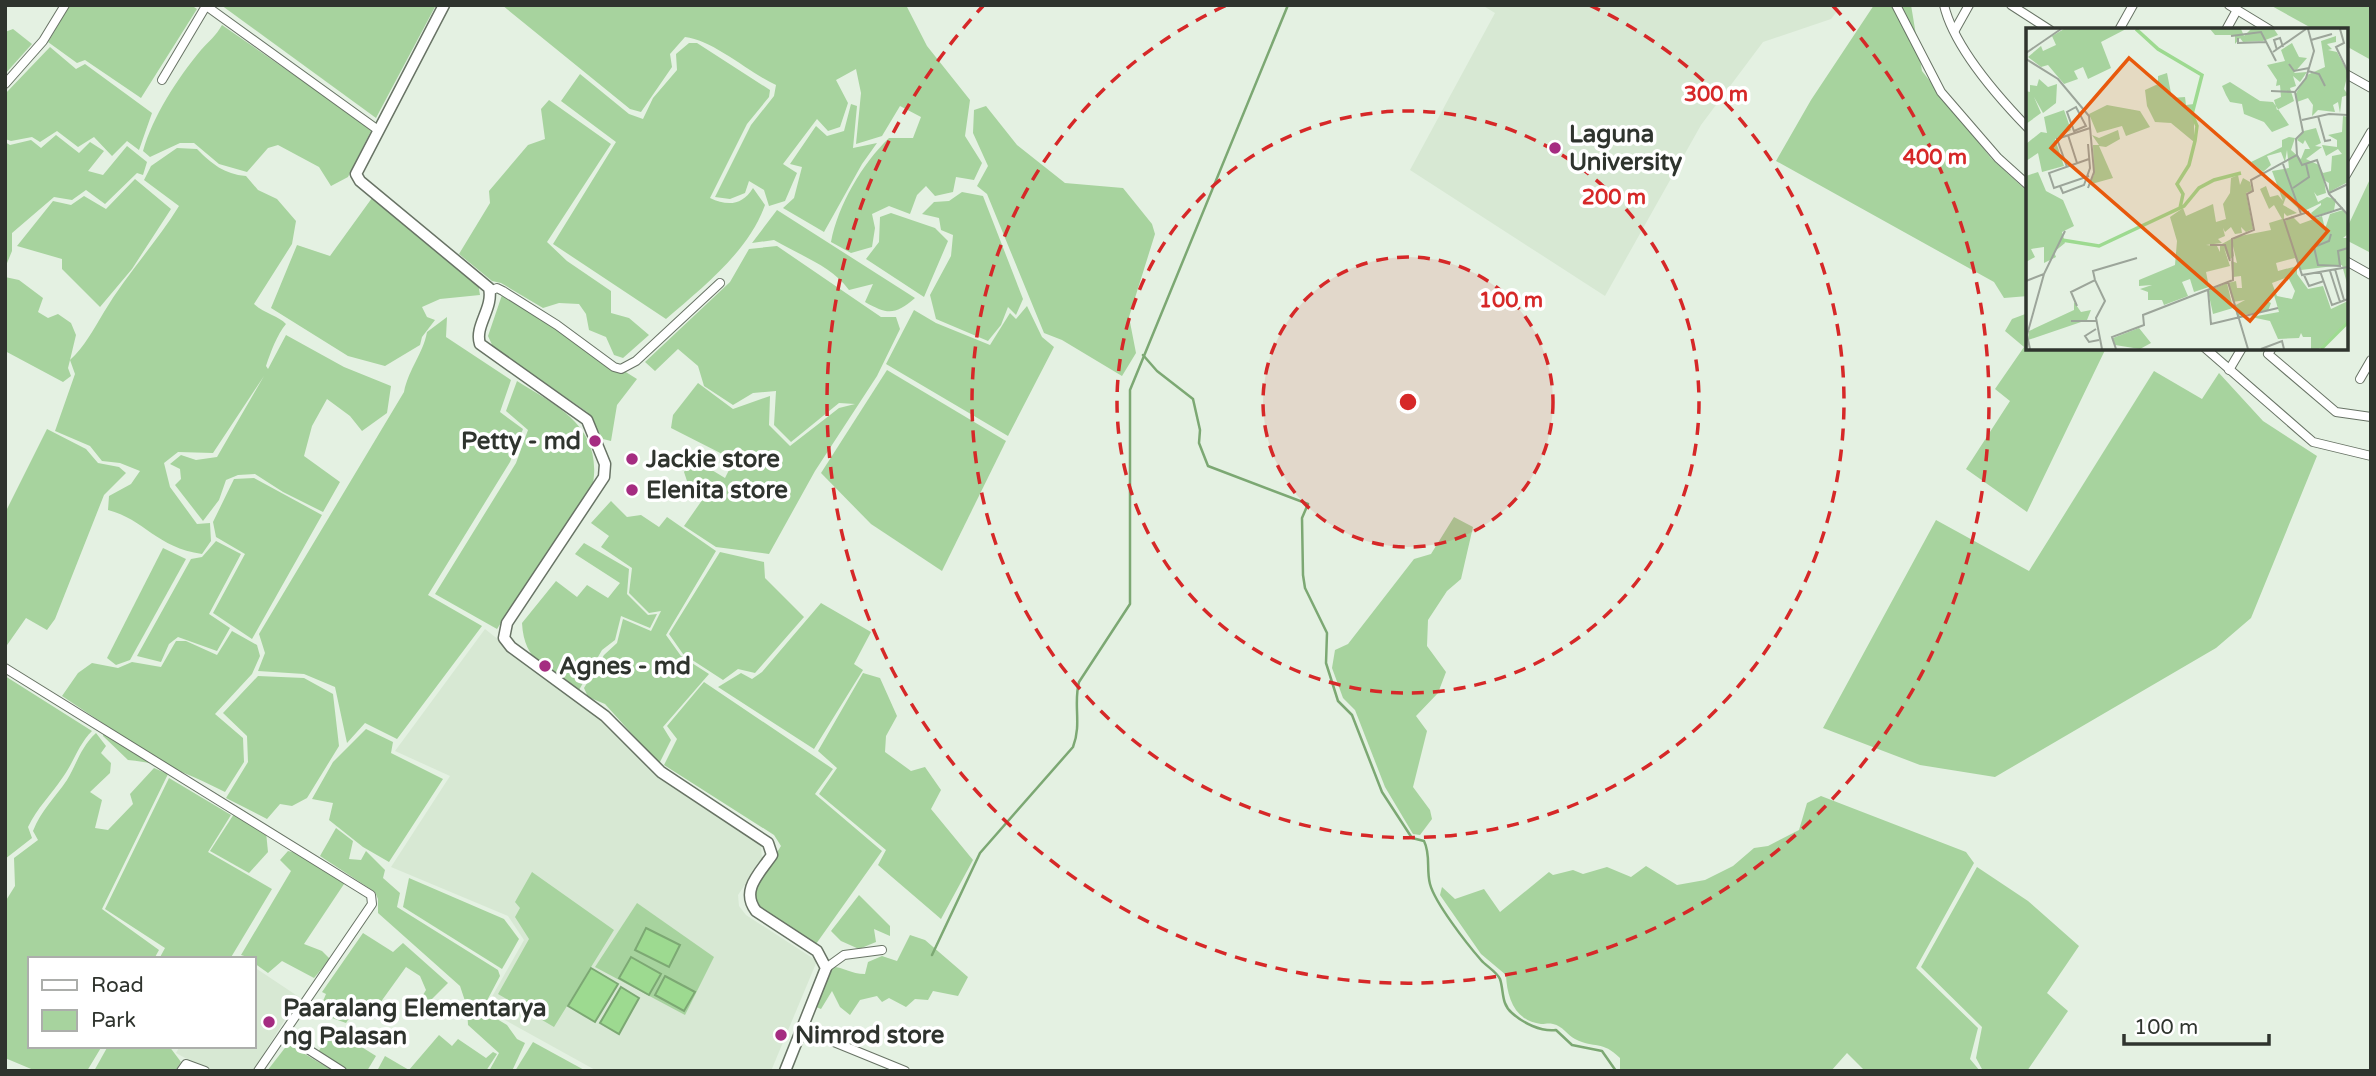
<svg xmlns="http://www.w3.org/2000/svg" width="2376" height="1076" viewBox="0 0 2376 1076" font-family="'Varela Round',sans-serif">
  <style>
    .built { fill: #d7e8d3 }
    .green { fill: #a7d39e }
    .water { fill: #9dda90; stroke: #7ca873; stroke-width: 2 }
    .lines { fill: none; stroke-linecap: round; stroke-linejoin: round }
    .stream { stroke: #7ca873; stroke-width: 2.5 }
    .street-casing { stroke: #687365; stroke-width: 10 }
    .secondary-casing { stroke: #687365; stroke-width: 13 }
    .street { stroke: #fff; stroke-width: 8 }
    .secondary { stroke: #fff; stroke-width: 10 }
    .ring { fill: none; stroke: #d62828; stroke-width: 3.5; stroke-dasharray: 12 9 }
    .poi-dot { fill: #a52c81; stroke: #fff; stroke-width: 2.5 }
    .labels { text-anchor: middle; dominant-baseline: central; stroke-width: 7; stroke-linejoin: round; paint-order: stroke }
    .poi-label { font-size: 24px; font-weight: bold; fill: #2f342e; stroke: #fff; text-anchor: start }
    .inset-river { fill: none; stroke: #9dda90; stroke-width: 3.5 }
    .inset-road { fill: none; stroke: #9ca59a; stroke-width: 2 }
    .view { fill: #e8590c; fill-opacity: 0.15; stroke: #e8590c; stroke-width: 3.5 }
    .inset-edge { fill: none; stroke: #2f342e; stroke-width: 3.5 }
    .centre { fill: #d62828; stroke: #fff; stroke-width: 3.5 }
    .ring-label { font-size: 21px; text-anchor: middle; font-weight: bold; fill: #d62828; stroke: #fff; stroke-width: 7; stroke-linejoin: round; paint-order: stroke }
  </style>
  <rect width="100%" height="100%" fill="#e4f1e2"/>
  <g class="built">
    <path d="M1482,5H1842L1831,19L1763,42L1701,125L1605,296L1410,170L1495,13Z"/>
    <path d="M485,629L761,846L762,859L738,895L739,906L746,915L817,961L771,1071H597L485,1009L524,940L508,916L391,867L450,776L395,751Z"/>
    <path d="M254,967L299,997L253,1071H209L176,1053L180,1046H254Z"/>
  </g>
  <g class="green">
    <path d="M70,5H191L197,9L141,98L85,60L77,63L48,42Z"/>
    <path d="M221,5H436L376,118Z"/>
    <path d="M502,5H906L927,46L970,100L965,136L982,163L974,180L956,177L953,192L935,196L926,186L917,195L910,214L889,206L872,214L875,228L872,247L851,253L831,242C838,205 862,164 889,138H913L921,117L900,106L882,136L856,144L861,93L856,69L836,80L848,103L840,127L828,131L817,119L783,164L797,173L785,201L769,206L764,190L749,181L745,193L730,199L715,197L751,125L774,96L776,85C748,72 713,40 685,37L670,54L672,67L641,112L630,109Z"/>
    <path d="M1874,5H1911L1922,71L1991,158L2028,192V296L2004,298L1994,282L1776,161L1811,100Z"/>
    <path d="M2270,5H2371V60L2346,46V30H2315Z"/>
    <path d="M222,25L372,129L348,177L331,186L319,167L278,145L268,148L247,172L219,164L194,143H180L150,157L143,151C153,116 177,79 201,50C209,41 216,36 222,25Z"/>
    <path d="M13,29L32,44L5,74V32Z"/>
    <path d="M689,43H697L770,90L769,97L747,124L710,198C727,206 742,206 753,188L765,205C748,252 703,287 666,319L553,244L616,142L561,101L580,74L629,114L643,119L653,98L677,70L676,54Z"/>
    <path d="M50,47L76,69L85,64L152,113L139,150L127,141L112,156L94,137L78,147L57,131L40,142L32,137L11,141L5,139V94Z"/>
    <path d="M549,100L611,144L547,242L567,261L611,291V313L629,318L649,335L623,358L614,355L606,337L589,330L586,314L579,304L559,303L543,308L501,283L492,281L459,254L490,203L489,191L528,145L545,139L541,109Z"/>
    <path d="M851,104L857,106L853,148L877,143L862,164L824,232L783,208L794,198L802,167L790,164L816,126L827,136L844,131Z"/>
    <path d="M986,106L1017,145L1065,183L1123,188L1152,224L1155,234L1129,317L1136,353L1122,376L1062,340L1044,333L987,194L977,186L988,166L973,133L974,110Z"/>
    <path d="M56,135L79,153L90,142L104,151L88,171L103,175L127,146L147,162L143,175L137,173L105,204L86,190L72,200L54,197L12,233V251L5,268V142L10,145L31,140L41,148Z"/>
    <path d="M177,148L197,149C212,164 224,174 246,176L258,190L277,199L296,221L292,244L254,304C265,314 279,316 286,324C277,335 271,351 266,366L268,369L286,335L344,367L391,386L387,413L362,431L350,416L327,399L312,426L304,456L340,482L323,512L283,492L255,474L238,475L226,480L219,500L203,521L175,485L181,479L180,469L170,464L181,455L196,460L217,457L264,376L213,453L178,452L164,463L170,487L197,524L210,523L211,541L202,554C157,548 144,519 108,510L109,496L131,484L140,471L120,463L102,461L90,446L55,431L75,374L70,360L68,368L71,376L63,382L5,351V277L19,280L43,298L38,312L48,318L58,314L71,323L76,335L70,360C85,346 93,330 104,312C126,275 156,243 179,206L144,180L151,166Z"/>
    <path d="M2371,177V253L2346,240V230Z"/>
    <path d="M135,179L171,209L132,269L100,307L62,269V259L17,246L53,201L71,205L84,196L106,209Z"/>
    <path d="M962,192L983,196L1023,299L1016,315L1008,307L1001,325L988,341L936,319L930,295L951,256L953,235L941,230L939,218L922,214L934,202L949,201Z"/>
    <path d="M372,198L478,283L480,295L440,299L422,307L427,317L435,320L422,337L420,345L385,366L348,356L271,308L297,245L330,256Z"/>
    <path d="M777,210L915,298C895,315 888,315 865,302L873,284L849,290C832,266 799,255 774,240L752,243Z"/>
    <path d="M891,213L935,228L948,241L924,297L866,259L879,242L880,217Z"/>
    <path d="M777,246L881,317H896L900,329L877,376L815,471L769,554L716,547L684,526L705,496L689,487L684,472L692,458L725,478L734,460L671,428L673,415L698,383L733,409L770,396L769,425L790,446L839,408L855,404L839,403L791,442L774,425L776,391L753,393L733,405L704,386L698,366L678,349L655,371L645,362L730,282L749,249Z"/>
    <path d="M502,295L637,379L617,405L611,441L603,439L587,412L493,347L488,336Z"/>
    <path d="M1027,306L1042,337L1054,347L1008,436L886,364L914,310L936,323L990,345L1010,313L1016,319Z"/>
    <path d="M2028,313V348H2106L2027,512L1966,469L2010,401L1995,389L2024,347L2005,331L2012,319Z"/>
    <path d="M447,317L446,337L511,380L500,412L523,429L510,462L428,595L482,626L397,739L365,723L347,743L335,687L304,674L258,671L265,653L259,634L404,392C409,368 423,354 427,332Z"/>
    <path d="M887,370L1006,441L942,571L871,524L821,473Z"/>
    <path d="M2154,371L2202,399L2219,373L2263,421L2317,456L2251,618L2216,648L1995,777L1920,765L1823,728L1936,520L2029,571Z"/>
    <path d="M517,381C559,407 602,427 593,484L497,629L435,594L516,463L528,430L506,411Z"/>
    <path d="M47,429L86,449L98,463L119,467L126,473L104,495L55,619L47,630L26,618L5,648V513Z"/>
    <path d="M254,478L322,515L252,639L213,613L245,554L216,537L213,522L234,479Z"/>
    <path d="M611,501L627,517L641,515L659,527L667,517L716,551L666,635L681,656L709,674L663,727L671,740L659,764L605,704L588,697L584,688L604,655L617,643L623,619L651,631L661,611L649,613L629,593L632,568L601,547L609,536L591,523Z"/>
    <path d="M1454,517L1473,527L1461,579L1447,591L1428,620L1427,646L1446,672L1438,693L1416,716L1427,731L1413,787L1430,810L1432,819L1420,835L1413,834L1385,787L1355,710L1343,698L1332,668L1335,650L1348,644L1414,559L1431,554Z"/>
    <path d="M216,541L241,554L209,614L230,628L217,651L178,637L169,644L161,662L137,656L191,559L202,557Z"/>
    <path d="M584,543L629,569L627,594L648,615L657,614L650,628L621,616L615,640L602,650L579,690C549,669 524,663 522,623L556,581L577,597L587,585L608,598L620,583L575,554Z"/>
    <path d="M163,548L186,559L130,660L116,665L107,658Z"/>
    <path d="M720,552L764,562L765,578L804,617L755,673L738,669L723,680L683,654L669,634Z"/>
    <path d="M821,603L871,632L854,664L863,670L814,749L718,687L741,673L752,679L762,672Z"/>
    <path d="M232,631L257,645L260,656L252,674L215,714L243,738L244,762L225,792C189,774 168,764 128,760L103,736L104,724L62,696L78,673L92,663L118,668L132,662L161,667L176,641H186L217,655Z"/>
    <path d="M863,673L880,678L897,716L886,736L885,752L911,771L925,767L941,790L931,809L973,860L941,919L878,865L886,850L819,794L837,768L818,751Z"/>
    <path d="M5,676L92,731C78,745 74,762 63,777C51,795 37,808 28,827L32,838L5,859Z"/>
    <path d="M258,676L304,678L333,694L339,746L307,798L292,806L280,804L267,819L226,798L248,762L247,736L223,713Z"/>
    <path d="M704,682L833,769L815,794L882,851L816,944C797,932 755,916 752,892L781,846L774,835L664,765L677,739L667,726Z"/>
    <path d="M366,729L393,742L391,753L443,779L389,862L363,847L329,820L333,803L312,799L333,762Z"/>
    <path d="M96,733L106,746L101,753L111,763L110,773L90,792L102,800L95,828L108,830L133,804L130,794L154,768L168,774L102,909L159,950L154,959H30V1046H102L87,1071H36L5,1058V902L15,886L14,858L38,840L33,831C41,810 55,798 67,780C77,763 81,747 96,733Z"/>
    <path d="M169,778L231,815L208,852L272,889L230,959H159L165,948L105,909Z"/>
    <path d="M1821,796L1966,852L1974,863L1916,968L1978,1028L1970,1059L1980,1071H1865L1847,1053L1831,1071H1620V1058C1602,1040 1595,1049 1575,1039C1567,1035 1563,1026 1553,1024C1548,1023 1546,1024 1541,1024C1515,1021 1507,998 1506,975L1481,954L1440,895L1442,887L1455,899L1484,889L1500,912L1549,872L1553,875L1573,870L1583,874L1607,867L1631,877L1646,866L1677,885L1705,880L1733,866L1754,848L1768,846L1799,830L1807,803Z"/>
    <path d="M234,814L266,832L268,852L249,873L210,851Z"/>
    <path d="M336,828L353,841L349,859L361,860L366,851L385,870L383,878L400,893L397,907L498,970L500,976L482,1010L507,1025L517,1039L525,1043L512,1071H489L499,1053L468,1025L467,1007L460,986L378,913V899L375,892L320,856Z"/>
    <path d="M288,851L305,855L346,881L304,944L322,951L330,959L314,978L282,961L268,973L254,963V959L241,955L291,871L280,860Z"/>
    <path d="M1977,867L2028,901L2079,946L2047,993L2068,1011L2027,1071H1983L1976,1058L1982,1027L1921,967Z"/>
    <path d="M532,872L614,930L554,1027L498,994L529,939L515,917L520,908L515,902Z"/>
    <path d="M409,878L504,919L519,939L502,969L403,907Z"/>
    <path d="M859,895L890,926V936L874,929L876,942L859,949L841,941L831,931Z"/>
    <path d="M637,903L714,957L685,1015L595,967Z"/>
    <path d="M363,933L393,952L403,943L448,983L430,1001L423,995L426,990L420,976L406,967L375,1010L359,1003L346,1023L318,1013L326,994L322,992Z"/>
    <path d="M910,935L925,940L968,977L958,996L933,991L928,1000L915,999L906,1007L889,998L882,1002L877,996L860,1000L850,1015L840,1007L832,991L821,1009L816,1007L833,967C843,967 851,974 865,974L868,962L882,956L897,961Z"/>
    <path d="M333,1029L376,1056L367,1071H347L318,1052Z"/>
    <path d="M439,1035L452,1046L458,1039L486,1058L493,1052L497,1054L486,1071H377L385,1056L409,1070Z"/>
    <path d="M533,1042L586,1071H515Z"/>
    <path d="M288,1044L330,1069L333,1071H267Z"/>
    <path d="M108,1046H169L181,1062L175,1071H94Z"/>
  </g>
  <g class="water">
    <path d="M646,928L680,945L669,967L635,950Z"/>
    <path d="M631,957L661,974L649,995L619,978Z"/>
    <path d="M591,968L618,984L595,1022L568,1006Z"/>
    <path d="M665,976L695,992L684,1011L655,995Z"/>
    <path d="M621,987L639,998L619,1034L600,1023Z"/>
  </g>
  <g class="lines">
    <g class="stream">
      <path d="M1143,355L1157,371L1193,399L1200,430L1199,443L1208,466L1308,504L1302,518L1303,575L1305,588L1327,633L1326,663L1338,701L1352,715L1382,792L1412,838L1424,841C1431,855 1426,869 1430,884C1435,903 1467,944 1481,960C1486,966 1497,972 1500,979C1504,991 1501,1004 1512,1013C1523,1023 1541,1032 1556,1030L1572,1045L1602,1051L1616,1071"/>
      <path d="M932,955L980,853L1073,747C1082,724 1073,704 1079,682L1130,604V390L1288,5"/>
    </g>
    <g class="street-casing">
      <g id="street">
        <path d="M205,5L378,130"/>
        <path d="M1896,5L1941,92L1998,158L2028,185"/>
        <path d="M1944,5C1954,48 1998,97 2028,128"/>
        <path d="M2011,5L2050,30"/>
        <path d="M2229,5L2270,30"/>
        <path d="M1955,30L1969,5"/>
        <path d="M2119,30L2133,5"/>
        <path d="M2226,30L2237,10"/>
        <path d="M2346,74L2371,88"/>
        <path d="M162,80L206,6"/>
        <path d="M5,84L43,41L65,5"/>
        <path d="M2346,175L2371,132"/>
        <path d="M2346,261L2371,275"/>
        <path d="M490,291L497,288L503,291L557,325L614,367L621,369L636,361L720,283"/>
        <path d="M2205,348L2313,442L2371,456"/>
        <path d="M2272,348L2268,354L2336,412L2371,417"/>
        <path d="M2229,370L2242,348"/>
        <path d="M2360,379L2371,360"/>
        <path d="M5,668L371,895L372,904L258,1071"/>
        <path d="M826,968L844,955L882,950"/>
        <path d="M802,1029L905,1071"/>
        <path d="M284,1034L342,1071"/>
        <path d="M181,1071L186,1064L205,1071"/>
      </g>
    </g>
    <g class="secondary-casing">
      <path id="secondary" d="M444,5L356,174L360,181L489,288C494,308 474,326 480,344L587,420L605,464L604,477L507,623L504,638L511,647L605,716L661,772L768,843L772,855C760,873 740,890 756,911L817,951L826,968L785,1071"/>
    </g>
    <use href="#street" class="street"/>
    <use href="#secondary" class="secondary"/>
  </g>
  <circle cx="1408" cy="402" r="145" fill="#d62828" fill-opacity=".12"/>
  <g class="ring">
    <circle cx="1408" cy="402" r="145"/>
    <circle cx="1408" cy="402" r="291"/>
    <path d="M1589 5A436 436 0 1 1 1227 5"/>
    <path d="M1833 6A581 581 0 1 1 983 6"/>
  </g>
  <g class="poi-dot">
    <circle cx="1555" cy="148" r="7"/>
    <circle cx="595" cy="441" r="7"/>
    <circle cx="632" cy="459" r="7"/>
    <circle cx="632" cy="490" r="7"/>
    <circle cx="545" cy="666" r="7"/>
    <circle cx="269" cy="1022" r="7"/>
    <circle cx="781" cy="1035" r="7"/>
  </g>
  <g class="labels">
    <g class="poi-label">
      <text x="1569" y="134">Laguna<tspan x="1569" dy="28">University</tspan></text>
      <text x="581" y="441" text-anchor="end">Petty - md</text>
      <text x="646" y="459">Jackie store</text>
      <text x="646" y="490">Elenita store</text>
      <text x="559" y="666">Agnes - md</text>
      <text x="283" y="1008">Paaralang Elementarya<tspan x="283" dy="28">ng Palasan</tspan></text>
      <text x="795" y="1035">Nimrod store</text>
    </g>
  </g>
  <g transform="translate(2026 28)">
    <rect width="322" height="322" fill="#e4f1e2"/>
    <path d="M38,1H100L75,14L85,40L62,51L57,39L48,43L52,51L38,56L22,37L15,39L2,29L15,18L17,23L30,17L26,8ZM184,1H215L218,8L225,1H248L252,7L237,13L217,14L214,10L209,16V7H189ZM310,8V14L301,16L306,21L302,22L311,24L322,45L318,61L322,67L316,69L314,85L312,74L307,77L309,84L292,82L286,88L287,77L282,70L271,74L269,67L281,47L299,39L295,13ZM266,15L273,29L281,30L268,45L281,44L274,54L267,48L270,58L264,60L268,73L251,82L248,72L255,69L254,57L250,58L251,52L241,37L259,33L255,22ZM141,45L146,70L159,69L160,77L168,76V114L145,95L129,94L121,78L119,62L132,56V48ZM13,51L22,59L31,56L30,75L17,85L8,69L15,85L0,96V63L4,64V57L11,58ZM204,54L234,73L247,74L263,97L246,104L238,94L218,86L216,76L204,74L200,67L196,58ZM81,77L114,83L124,99L100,108L96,98L71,105L63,86ZM38,82L45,102L29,111L38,138L16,144L12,125L0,133V116L15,104L21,105L18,89ZM317,88L322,89V154L303,164V155L298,152L300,165L291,168L288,164L292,174L301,169L310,171L308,182L288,189L285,185L295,177V175L276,184L260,169L257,177L271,185L261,188L258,185V194L266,188L274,196L296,188L299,201L304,186L317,182L322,188V206L317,210H322V259L316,237L275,242L269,230L250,235L252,243L271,238V246L282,261L297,258L305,281L322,273V292L293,321H285V309H277L275,305L273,310L252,311L244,293L225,289L253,284L248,267L241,273L245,275L242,283L211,288L208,278L219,272L207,274L202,255L210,253L211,260H216L215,248L207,249L206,244L205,233L211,235L206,214L209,209L245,202L243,195L256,191L248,177L243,181L234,161L240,158L244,169L252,167L257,173L246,143L263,140L261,122L259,134L255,124L241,128L245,137L237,144L225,134L256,119V112L263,109L269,110L265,122L275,131L279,121H284L279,112L277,116L271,112L278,103L290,100L295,115L289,118L296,119L280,131L293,137L297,145L305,143L306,128L316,126L312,121L300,128L296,117L311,119V112L302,107L316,104ZM262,249L269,263L266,271L251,268L246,255ZM92,102L94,111L80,119L73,118L87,150L62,157L68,147L67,117H73L66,107L73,110ZM12,144L20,163L37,172L48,198L36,204L39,215L28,224L30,229L18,235V219L5,221L9,229L0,234V148ZM212,147L214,157L217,150L224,154L226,163L220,165L227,201L220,204L215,199L216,205L209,206L205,199L199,204L197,200L199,208L192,211L196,215L180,217L191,218L194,224V217L205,211L208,228L203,232L198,220L204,238L180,244L183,259L168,264L164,251L156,254L162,268L138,277L136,272H122V264L114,261L126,257L113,258V252L149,237L151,213L144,189L157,180L160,188L187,176L190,194L200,191L197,176L204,165L205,150ZM201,255L207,280L187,286L182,263ZM48,274L55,284L65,282L61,292L2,312L3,303L48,282ZM113,300L125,315L114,321L89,317L87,310Z" fill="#a7d39e" fill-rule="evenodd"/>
    <path class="inset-river" d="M110,1L132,21L176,47L166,86L171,98L169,113L163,137L151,156L157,166L154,180M36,212L73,218L158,178L173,160L188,152L215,145M295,321L322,294"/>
    <path class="inset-road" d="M314,1L318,15L310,19L322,44M205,8L235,4L250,33M212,10V15L240,14M285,12L306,6M251,22L248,12L254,10L257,19M247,24L280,1M0,25L35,1M0,31L32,51L63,88L68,144L62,160M263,36L268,43L283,40M282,43L293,46L299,58M245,63L269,64M292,88L299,113L305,112M276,92L303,86L322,87M48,103L60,98L50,79L41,84L48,103L49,105M42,107L51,135M271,127L276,137L291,132L303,166L322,187M257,136L275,186M41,139L31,111L64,100M63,148L28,160L23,145L63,131M34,158L37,165L58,157L64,140L62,116M267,160L283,149L280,136M303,165L322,156M317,180L286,190L282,184L258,192L276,247L322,239M305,206L303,213L288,219L292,237L314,238L312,223L322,220M184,217H199L204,233M309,241L318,272M294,243L306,277L322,271M304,243L314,274M278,247L283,258L298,253M69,252L67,243L111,230M0,253L18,246L39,203M202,254L222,321M182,262L185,296L252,280M51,278L45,264L69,252L79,273L70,290L76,321M45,293H70M70,301L59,308L63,314L73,312M4,321L1,307L18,246M90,321L86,309L118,297L117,287L207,252L206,211L228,202L221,166L227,163L225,152L271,127L270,111L277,104L269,64L280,50L288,23L282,1M235,321L256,313L258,321"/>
    <path class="view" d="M103,30L302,203L224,293L25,120Z"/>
    <rect width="322" height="322" class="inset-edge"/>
  </g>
  <circle cx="1408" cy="402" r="10" class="centre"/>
  <g class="ring-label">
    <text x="1716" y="101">300 m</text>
    <text x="1935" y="164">400 m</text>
    <text x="1614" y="204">200 m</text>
    <text x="1511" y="307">100 m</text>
  </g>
  <rect width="2376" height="1076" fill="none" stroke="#2f342e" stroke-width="14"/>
  <rect x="28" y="957" width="228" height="91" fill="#ffffff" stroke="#acaeab" stroke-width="2"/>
  <rect x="42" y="980" width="35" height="10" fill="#ffffff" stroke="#acaeab" stroke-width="2"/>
  <text x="91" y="992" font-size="21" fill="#2f342e">Road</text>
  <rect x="42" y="1010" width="35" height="21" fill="#a7d39e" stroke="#acaeab" stroke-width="2"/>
  <text x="91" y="1027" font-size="21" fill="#2f342e">Park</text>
  <path d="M2124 1034v10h145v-10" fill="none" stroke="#2f342e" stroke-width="3.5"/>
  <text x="2134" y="1034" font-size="21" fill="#2f342e" stroke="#ffffff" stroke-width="5" paint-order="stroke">100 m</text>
</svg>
